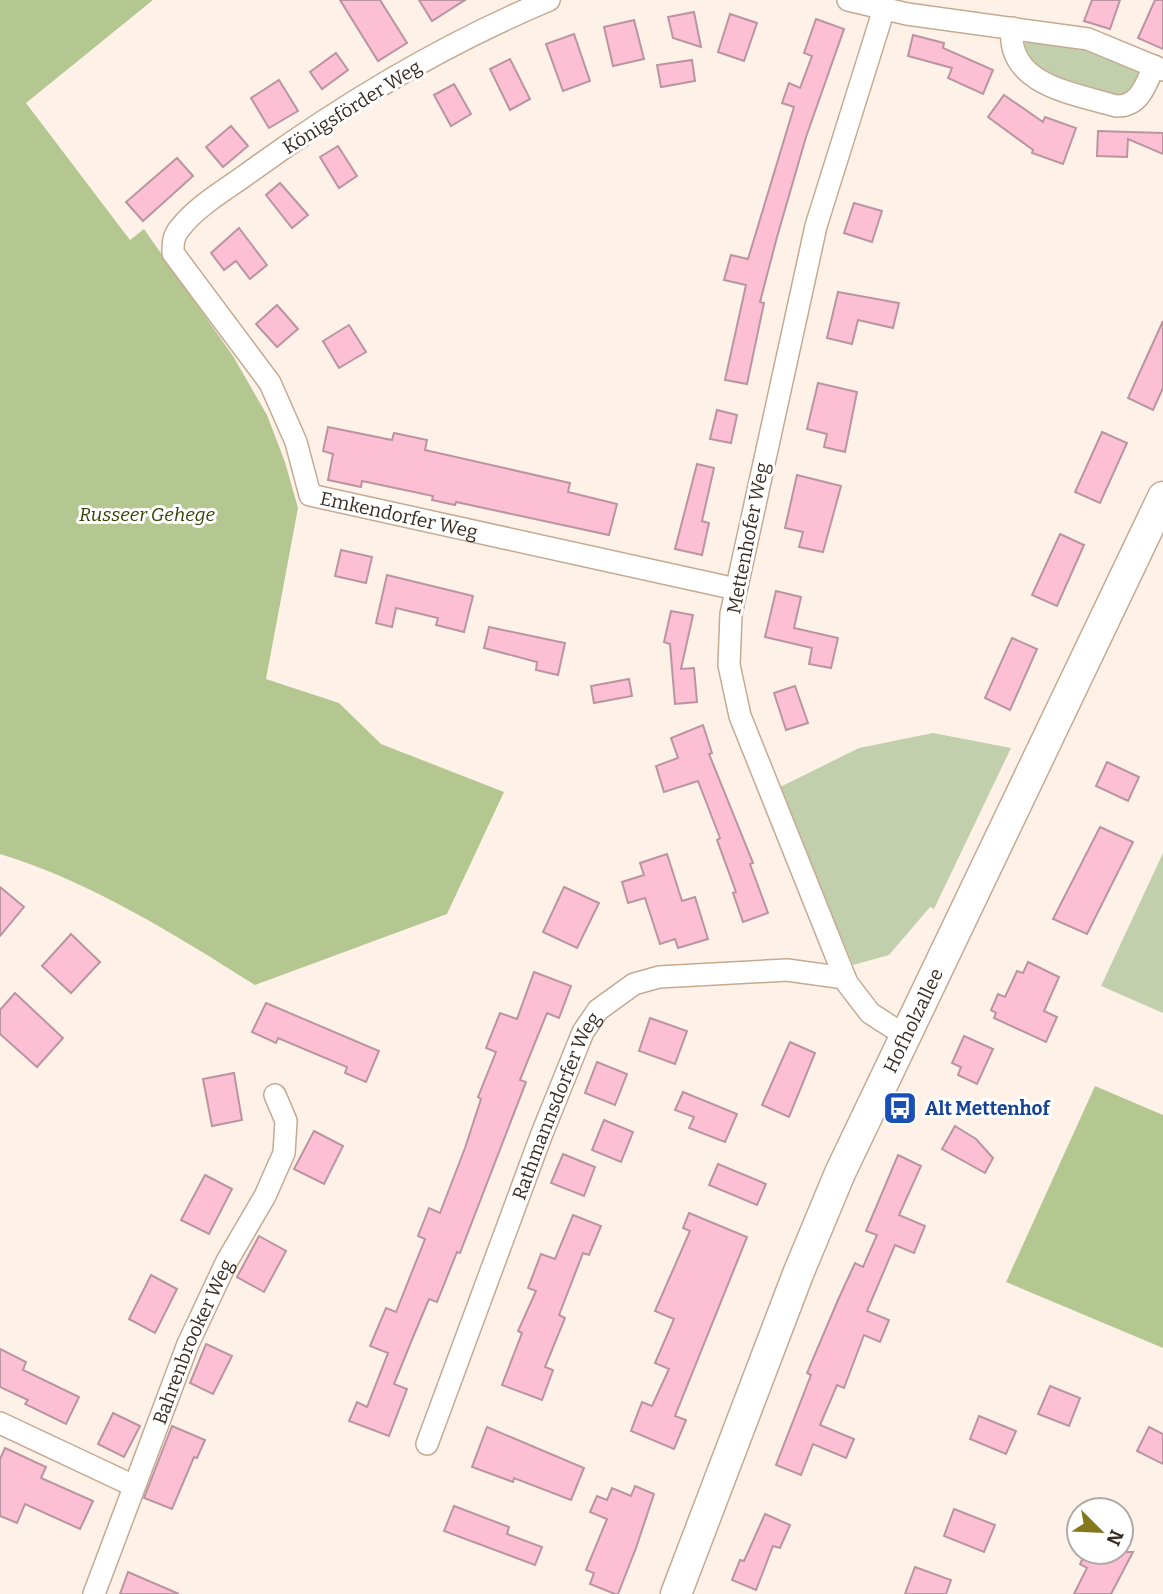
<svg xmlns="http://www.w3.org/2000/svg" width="1163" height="1594" viewBox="0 0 1163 1594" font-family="Bitter,serif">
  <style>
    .green { fill: #c2cfac }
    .forest { fill: #b4c791 }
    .building { fill: #fdbfd3; stroke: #ba95a1; stroke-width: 2 }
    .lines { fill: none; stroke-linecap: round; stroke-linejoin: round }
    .street-casing { stroke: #c6a991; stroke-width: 24 }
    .secondary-casing { stroke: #c6a991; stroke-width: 33 }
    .street { stroke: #fff; stroke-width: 21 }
    .secondary { stroke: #fff; stroke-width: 30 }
    .labels { text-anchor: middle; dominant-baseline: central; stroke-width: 6; stroke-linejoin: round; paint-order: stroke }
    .street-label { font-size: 19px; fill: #392d23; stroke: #fff }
    .park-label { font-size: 19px; font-style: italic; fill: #324205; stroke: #fff }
    .transit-label { font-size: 19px; font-weight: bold; fill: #164399; stroke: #fff; text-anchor: start }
  </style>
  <rect width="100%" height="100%" fill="#fef2e8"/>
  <g class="green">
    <path d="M1033,40L1096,50L1141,72L1131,94L1116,97L1033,70L1023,44Z"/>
    <path d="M933,733L1011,748L934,909L930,907L889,955L853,965L778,788L859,748Z"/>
    <path d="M1163,853V1013L1101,986Z"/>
  </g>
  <g class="forest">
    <path d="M0,0H153L26,103L130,240L144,229L233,356L267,415L285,462L298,508L266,679L339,703L381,744L504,792L447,914L255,985C174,934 91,882 0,854Z"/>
    <path d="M1095,1086L1163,1115V1348L1006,1282Z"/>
  </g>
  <g class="building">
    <path d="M340,0H380L407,43L378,61Z"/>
    <path d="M419,0H465L432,21Z"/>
    <path d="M1092,0H1120L1110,29L1084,21Z"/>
    <path d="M1155,0H1163V49L1138,38Z"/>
    <path d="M694,12L701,47L673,38L668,17Z"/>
    <path d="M730,14L757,23L744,61L718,52Z"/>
    <path d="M816,19L844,29L806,137L777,237L760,302L764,303L747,384L725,380L746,285L724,280L731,255L748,259L794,107L782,103L789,83L800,88L812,56L804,53Z"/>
    <path d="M634,20L644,59L613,66L604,27Z"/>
    <path d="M574,34L590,81L563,91L546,44Z"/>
    <path d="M913,35L944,43L943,48L993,70L983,94L948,78L952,68L908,56Z"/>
    <path d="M336,53L348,70L322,89L310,72Z"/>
    <path d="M510,59L530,99L510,110L490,69Z"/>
    <path d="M692,60L695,81L661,87L657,65Z"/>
    <path d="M279,80L298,111L269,128L251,98Z"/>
    <path d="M454,84L471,114L451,126L434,95Z"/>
    <path d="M1004,95L1043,122L1045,117L1076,128L1063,164L1032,153L1033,150L988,117Z"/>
    <path d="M231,126L248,146L223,167L206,147Z"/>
    <path d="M1098,131L1163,133V154L1128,139L1127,157L1097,156Z"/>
    <path d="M338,146L357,176L339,188L320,157Z"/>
    <path d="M177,158L193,176L143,221L126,202Z"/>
    <path d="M280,183L308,215L292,228L266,195Z"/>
    <path d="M854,203L882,211L872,242L844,233Z"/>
    <path d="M239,228L267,265L250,279L236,261L224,270L211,253Z"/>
    <path d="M838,292L899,303L893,328L858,320L852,344L827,338Z"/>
    <path d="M277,305L298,329L277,347L256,324Z"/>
    <path d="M1163,321V388L1153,410L1128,398Z"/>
    <path d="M349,325L366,352L339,368L323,341Z"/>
    <path d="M818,383L857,392L845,452L824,447L827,434L807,429Z"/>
    <path d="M717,410L737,415L731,443L710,439Z"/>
    <path d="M328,427L392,440L394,433L427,440L425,450L570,483L568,492L617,504L609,535L456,502L455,505L432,500L433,496L362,481L361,487L328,480L333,454L323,451Z"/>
    <path d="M1102,432L1127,443L1100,503L1075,492Z"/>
    <path d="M697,464L714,468L702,521L709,523L702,555L675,549Z"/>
    <path d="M797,475L841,486L823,552L799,547L803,532L785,528Z"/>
    <path d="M1060,534L1084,545L1057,606L1032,595Z"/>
    <path d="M341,550L372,557L366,583L335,576Z"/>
    <path d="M387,575L473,596L464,632L436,625L438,618L396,608L392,627L376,623Z"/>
    <path d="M776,591L801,597L794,628L838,638L831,668L809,664L812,648L765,637Z"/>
    <path d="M671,611L693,615L681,669L694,668L697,702L675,704L670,644L664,642Z"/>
    <path d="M489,627L565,643L558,675L536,670L537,662L484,648Z"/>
    <path d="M1012,638L1037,649L1010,710L985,698Z"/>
    <path d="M629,679L632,696L594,703L591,686Z"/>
    <path d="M795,686L808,723L786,730L774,693Z"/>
    <path d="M703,725L712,753L709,754L753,863L750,864L768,913L743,922L733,893L736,892L717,840L720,838L698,781L664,792L656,766L678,758L671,738Z"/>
    <path d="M1107,762L1139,777L1128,801L1096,786Z"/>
    <path d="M1100,827L1133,842L1087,934L1053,919Z"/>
    <path d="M667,854L682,901L695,897L708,939L678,948L675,939L660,944L645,898L628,903L622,882L644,875L640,863Z"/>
    <path d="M0,887L24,907L0,936Z"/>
    <path d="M564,887L599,903L577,948L543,932Z"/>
    <path d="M71,934L100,962L71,993L42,966Z"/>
    <path d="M1028,962L1059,977L1044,1011L1057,1017L1046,1042L994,1018L996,1013L991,1010L998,994L1005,997L1017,971L1023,973Z"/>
    <path d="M534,972L571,986L559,1018L547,1013L520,1080L526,1082L460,1253L457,1252L437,1302L429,1299L411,1342L394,1384L407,1389L389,1436L349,1421L357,1402L367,1407L388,1353L370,1346L386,1308L396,1312L425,1239L418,1236L429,1208L440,1213L465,1148L481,1099L478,1097L496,1052L486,1048L500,1013L517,1019Z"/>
    <path d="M15,993L63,1038L37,1067L0,1034V1010Z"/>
    <path d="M266,1003L379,1051L366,1082L345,1073L347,1067L278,1038L276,1043L252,1032Z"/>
    <path d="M650,1018L687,1031L675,1064L639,1051Z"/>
    <path d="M964,1036L993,1049L977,1084L958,1075L961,1067L952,1063Z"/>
    <path d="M790,1042L815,1053L789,1117L762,1105Z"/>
    <path d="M597,1062L627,1074L615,1105L585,1093Z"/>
    <path d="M234,1073L242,1120L212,1126L203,1079Z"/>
    <path d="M683,1092L737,1114L725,1142L689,1128L694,1117L675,1110Z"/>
    <path d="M604,1120L633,1132L621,1162L592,1150Z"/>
    <path d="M955,1126L976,1139L993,1158L985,1173L942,1149Z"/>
    <path d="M314,1131L343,1146L324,1184L294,1169Z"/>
    <path d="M563,1154L595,1167L584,1196L551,1183Z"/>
    <path d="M898,1155L921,1166L899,1215L925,1226L914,1253L895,1245L867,1311L889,1320L880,1342L864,1335L844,1388L837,1385L820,1425L854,1439L846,1458L813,1444L801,1475L776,1465L811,1375L807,1373L838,1300L855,1263L863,1267L877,1235L866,1231Z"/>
    <path d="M718,1164L766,1184L757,1205L709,1185Z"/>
    <path d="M205,1175L232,1189L209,1234L181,1220Z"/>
    <path d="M689,1213L747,1237L675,1416L686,1420L674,1449L631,1431L642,1402L652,1406L669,1369L655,1363L674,1319L655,1311L690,1231L683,1228Z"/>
    <path d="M573,1215L601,1226L589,1255L583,1253L559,1315L565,1318L545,1367L553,1370L542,1400L502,1385L522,1333L518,1331L536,1291L528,1288L541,1254L555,1259Z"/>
    <path d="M259,1236L286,1251L264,1292L237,1277Z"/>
    <path d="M151,1275L177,1289L155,1333L129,1319Z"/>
    <path d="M206,1344L232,1356L213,1394L190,1383Z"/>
    <path d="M0,1349L26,1362L23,1370L79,1397L66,1424L25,1404L28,1400L0,1387Z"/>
    <path d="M1050,1386L1080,1398L1069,1426L1038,1414Z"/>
    <path d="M113,1413L140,1426L124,1457L98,1444Z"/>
    <path d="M979,1416L1016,1431L1006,1454L970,1439Z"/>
    <path d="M172,1426L205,1440L197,1458L194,1457L172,1509L144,1498Z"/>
    <path d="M487,1427L584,1468L571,1500L514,1478L513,1482L472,1467Z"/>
    <path d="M1149,1427L1163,1434V1464L1137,1451Z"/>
    <path d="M5,1448L46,1467L41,1478L93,1501L80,1529L25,1504L17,1523L0,1516V1459Z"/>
    <path d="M635,1486L654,1494L636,1548L618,1594H615L590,1584L594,1573L586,1570L607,1519L590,1512L597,1496L607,1500L612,1488L631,1496Z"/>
    <path d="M454,1506L509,1527L507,1534L542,1547L535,1565L444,1531Z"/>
    <path d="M954,1509L995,1525L984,1552L944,1536Z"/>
    <path d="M765,1514L790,1525L780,1548L773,1546L756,1590L732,1580L740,1560L744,1561Z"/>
    <path d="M1086,1552H1133L1111,1594H1074L1087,1568L1080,1564Z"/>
    <path d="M915,1567L951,1580L946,1594H905Z"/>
    <path d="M128,1572L179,1594H120Z"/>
  </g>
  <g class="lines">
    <g class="street-casing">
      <g id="street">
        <path id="s1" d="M549,0C444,44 342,105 250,172C227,189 198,205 180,228C173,236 173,243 173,253L270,383L296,442L310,495L736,589"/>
        <path d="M848,0L907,14L1088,39L1163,70"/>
        <path d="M884,9L816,226L731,614L729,665L740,716L847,983L870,1013L904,1035"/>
        <path d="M1012,28C1006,85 1073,93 1116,106C1140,107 1146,84 1154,66"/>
        <path d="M0,1423L134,1486"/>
        <path id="s2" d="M427,1444L541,1136L583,1032L598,1010L634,984L659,977L787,970L845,978"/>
        <path id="s3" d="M94,1594L188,1344L227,1261L265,1196L284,1153L286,1121L275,1095"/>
      </g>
    </g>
    <g class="secondary-casing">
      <g id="secondary">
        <path id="s4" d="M676,1594L798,1274L840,1173L1163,497"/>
      </g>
    </g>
    <use href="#street" class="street"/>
    <use href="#secondary" class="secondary"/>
  </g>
  <defs>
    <g id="bus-square" transform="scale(1.75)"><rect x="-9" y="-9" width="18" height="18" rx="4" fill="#1a4fb4" stroke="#fff"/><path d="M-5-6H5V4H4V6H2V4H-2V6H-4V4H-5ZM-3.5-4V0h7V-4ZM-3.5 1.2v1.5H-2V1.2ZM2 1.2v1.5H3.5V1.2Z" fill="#fff"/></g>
  </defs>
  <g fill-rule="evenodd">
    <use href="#bus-square" x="900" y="1108"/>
  </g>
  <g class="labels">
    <g class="street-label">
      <text transform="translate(352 107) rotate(-32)">Königsförder Weg</text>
      <text stroke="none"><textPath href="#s1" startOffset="835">Emkendorfer Weg</textPath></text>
      <text transform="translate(748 538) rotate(-79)">Mettenhofer Weg</text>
      <text stroke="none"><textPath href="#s4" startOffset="621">Hofholzallee</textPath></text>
      <text stroke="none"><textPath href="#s2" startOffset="362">Rathmannsdorfer Weg</textPath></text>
      <text stroke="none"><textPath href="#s3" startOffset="271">Bahrenbrooker Weg</textPath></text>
    </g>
    <g class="park-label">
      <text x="147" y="514">Russeer Gehege</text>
    </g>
    <g class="transit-label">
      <text x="925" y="1108">Alt Mettenhof</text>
    </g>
  </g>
  <g transform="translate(1100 1531) rotate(114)"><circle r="33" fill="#ffffff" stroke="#b0aba7" stroke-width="2"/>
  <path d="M0-5L12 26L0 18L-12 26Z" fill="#85771c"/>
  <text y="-10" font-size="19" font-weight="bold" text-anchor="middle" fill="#392d23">N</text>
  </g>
</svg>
